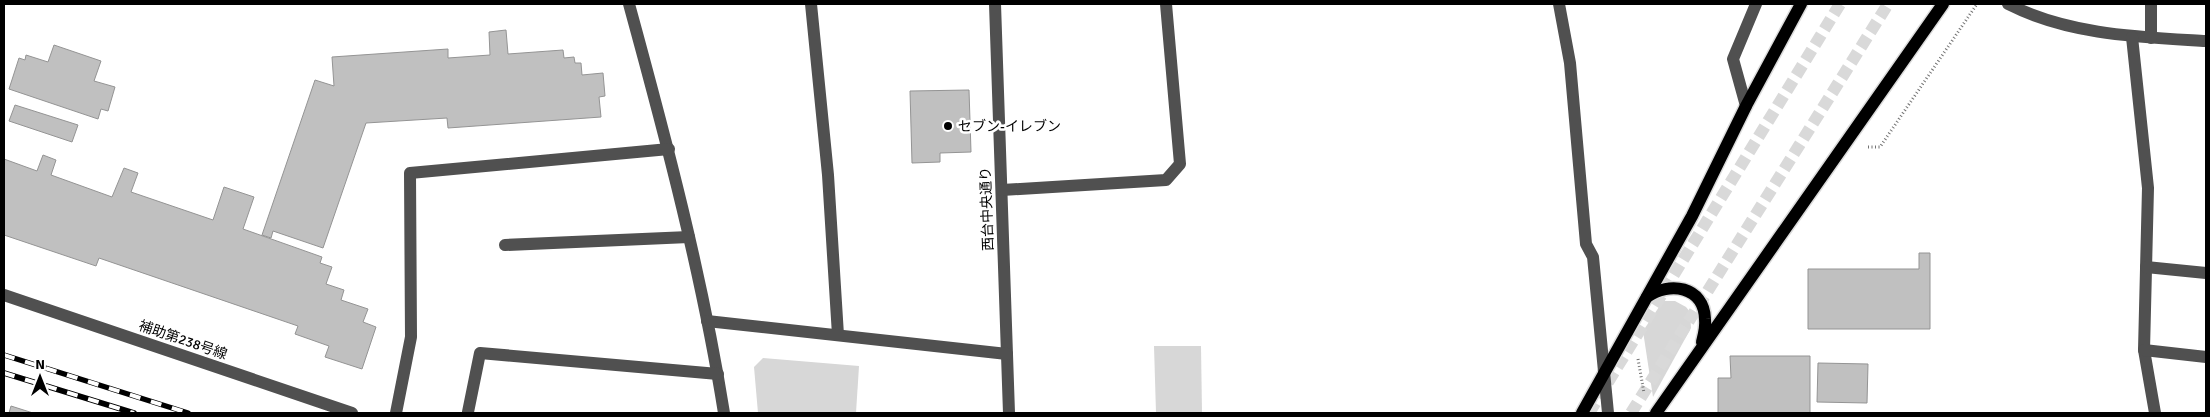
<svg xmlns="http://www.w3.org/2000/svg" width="2210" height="417" viewBox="0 0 2210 417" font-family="Signika,'Noto Sans JP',sans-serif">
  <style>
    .green { fill: #d7d7d7 }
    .building { fill: #c0c0c0; stroke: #949494 }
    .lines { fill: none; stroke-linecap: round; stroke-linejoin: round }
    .major-tunnel { stroke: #d9d9d9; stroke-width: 12; stroke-dasharray: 12 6; stroke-linecap: butt }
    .major-casing { stroke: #dbdbdb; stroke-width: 15 }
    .path { stroke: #727272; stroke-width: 3; stroke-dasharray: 1 2.5; stroke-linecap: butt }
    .minor { stroke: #505050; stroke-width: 12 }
    .major { stroke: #000; stroke-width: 12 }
    .rail-casing { stroke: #000; stroke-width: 5.5 }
    .rail { stroke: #fff; stroke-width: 4; stroke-dasharray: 11; stroke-linecap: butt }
    .poi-dot { fill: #000; stroke: #fff; stroke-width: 2 }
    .labels { text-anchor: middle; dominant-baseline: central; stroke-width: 5; stroke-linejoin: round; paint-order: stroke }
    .poi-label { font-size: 14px; fill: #000; stroke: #fff; text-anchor: start }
    .street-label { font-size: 14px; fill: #000; stroke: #fff }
  </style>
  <rect width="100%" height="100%" fill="#fff"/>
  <g class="green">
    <path d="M1663,301H1675L1686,307L1690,312L1691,328L1653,397L1643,331Z"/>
    <path d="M1154,346H1201L1202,413H1156Z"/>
    <path d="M763,358L859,366L856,413H758L754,367Z"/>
  </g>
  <g class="building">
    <path d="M506,30L508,54L563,50L564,58L574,57L575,63H581L582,75L603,73L605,96L599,97L601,117L448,128L447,118L366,123L323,248L273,231L271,238L262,235L315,80L334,86L332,57L448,49V58L490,55L489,32Z"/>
    <path d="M54,45L101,61L94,81L115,87L108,111L101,109L98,119L9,89L19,58L25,60L26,55L48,62Z"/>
    <path d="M969,90L971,152L940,153V162L912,163L910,91Z"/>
    <path d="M15,105L78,125L72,142L9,121Z"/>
    <path d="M43,155L56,160L51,175L112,197L124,168L138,173L131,192L213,220L224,187L254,197L243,229L322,257L320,263L332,267L326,284L344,290L341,300L368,309L363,322L376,327L362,369L325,357L329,346L295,334L298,326L99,258L96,266L4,235V159L37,171Z"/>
    <path d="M1919,253H1930V329H1808V269H1919Z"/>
    <path d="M1730,356H1810V413H1718V378H1731Z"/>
    <path d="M1818,363L1868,364L1867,403L1817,402Z"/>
    <path d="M11,406L33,413H9Z"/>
  </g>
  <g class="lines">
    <g class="major-tunnel">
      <path d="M1589,413L1840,4"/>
      <path d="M1631,413L1888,4"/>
    </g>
    <g class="major-casing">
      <g id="major">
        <path d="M1647,297C1669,281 1704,286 1705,319C1706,327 1704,334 1702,342"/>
        <path d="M1582,413L1692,216L1746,106L1801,4"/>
        <path d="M1656,413L1943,4"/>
      </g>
    </g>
    <g class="path">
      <path d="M1868,147H1880L1977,4"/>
      <path d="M1638,359L1644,393"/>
    </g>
    <g class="minor">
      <path d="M629,4C666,139 702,275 724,413"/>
      <path d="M811,4L828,175L838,335"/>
      <path d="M995,4L1009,413"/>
      <path d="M1559,4L1570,63L1586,244L1593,257L1608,413"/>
      <path d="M2008,4C2069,35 2139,37 2206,41"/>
      <path d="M2132,37L2148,188L2144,350L2155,413"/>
      <path d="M2151,38V4"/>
      <path d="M1746,106L1733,59L1756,4"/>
      <path d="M1002,190L1166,180L1180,164L1166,4"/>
      <path d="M505,245L689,237"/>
      <path d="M2146,267L2206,273"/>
      <path d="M4,295L352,413"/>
      <path d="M707,321L1007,354"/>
      <path d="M2144,350L2206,357"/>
      <path d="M468,412L480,353L718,374"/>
      <path d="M396,413L411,337L410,173L669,149"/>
    </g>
    <use href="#major" class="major"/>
    <g class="rail-casing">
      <g id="rail">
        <path d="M4,355L188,413"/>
        <path d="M4,373L134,413"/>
      </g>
    </g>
    <use href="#rail" class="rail"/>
  </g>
  <circle class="poi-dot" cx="948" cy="126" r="5"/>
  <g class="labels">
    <g class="poi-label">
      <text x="958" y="126">セブン-イレブン</text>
    </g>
    <g class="street-label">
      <text transform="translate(987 209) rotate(-92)">西台中央通り</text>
      <text transform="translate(183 340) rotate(19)">補助第238号線</text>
    </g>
  </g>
  <rect width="2210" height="417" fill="none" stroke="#000000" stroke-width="10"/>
  <g transform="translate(40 377)" stroke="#ffffff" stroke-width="4" paint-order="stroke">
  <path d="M0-4L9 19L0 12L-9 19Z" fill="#000000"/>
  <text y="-8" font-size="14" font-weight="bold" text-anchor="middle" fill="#000000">N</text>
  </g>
</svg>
